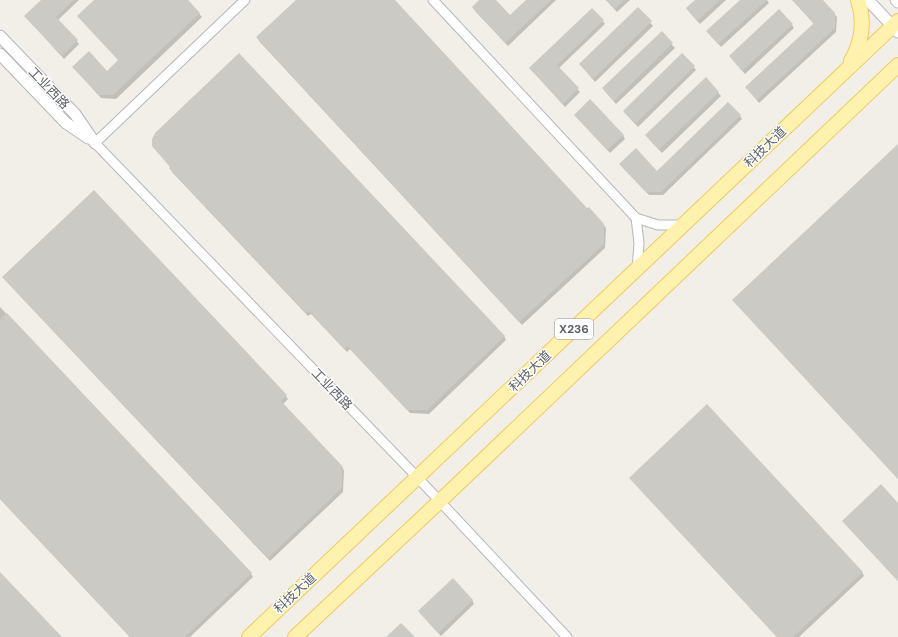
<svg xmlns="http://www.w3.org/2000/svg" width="898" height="637" viewBox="0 0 898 637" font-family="'DM Sans','Noto Sans SC',sans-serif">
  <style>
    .shadow { fill: #0003 }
    .building { fill: #cccac5 }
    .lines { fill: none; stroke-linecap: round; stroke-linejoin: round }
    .minor-casing { stroke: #b5b8bc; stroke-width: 11 }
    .tertiary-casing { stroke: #b5b8bc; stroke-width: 13 }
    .primary-casing { stroke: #f2c960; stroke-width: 16 }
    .minor { stroke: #fff; stroke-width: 9 }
    .tertiary { stroke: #fff; stroke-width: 11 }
    .primary { stroke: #fff2af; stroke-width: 14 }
    .labels { text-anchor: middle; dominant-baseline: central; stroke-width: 3; stroke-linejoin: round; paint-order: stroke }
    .shield { fill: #fff; stroke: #8f9295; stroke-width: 1 }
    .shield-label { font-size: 12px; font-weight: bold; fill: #5f6368 }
    .street-label { font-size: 13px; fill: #5f6368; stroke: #fff }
  </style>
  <rect width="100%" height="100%" fill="#f1efe8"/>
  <g class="shadow">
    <path d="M42,0H79L58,20L79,44L64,59L25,16Z"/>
    <path d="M96,0H187L202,17L116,99L101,98L73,67L107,72L119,60L79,16Z"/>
    <path d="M297,0H394L587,210L604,225L606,229L605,248L522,325L259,41L257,37Z"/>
    <path d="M481,0H494L510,17L527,0H556L508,46L475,11L473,8Z"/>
    <path d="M606,0H630L617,12Z"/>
    <path d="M696,0H726L700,24L687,9Z"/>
    <path d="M741,0H767L769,3L721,47L710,35Z"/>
    <path d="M794,0H822L837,17L836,32L759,103L746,87L814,24L796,4Z"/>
    <path d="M638,8L653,26L595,82L580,64Z"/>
    <path d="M603,21L605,24L559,68L580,92L565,107L530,68Z"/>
    <path d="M792,25L794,28L745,74L730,56Z"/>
    <path d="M661,33L675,48L616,104L603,89Z"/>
    <path d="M694,67L696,70L638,127L626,114L624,111Z"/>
    <path d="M706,79L721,96L662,153L649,139Z"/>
    <path d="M575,115L623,135L625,139L610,153Z"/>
    <path d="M740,116L742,119L663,195H649L623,168L657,172Z"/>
    <path d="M898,145V479L733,300Z"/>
    <path d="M171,167L504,336L506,340L429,414L410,413L350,349L347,352L311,314L308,316L172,172L170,168Z"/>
    <path d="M6,281L286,396L288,399L283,404L342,466L344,471L343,492L270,561Z"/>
    <path d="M0,307L251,574L253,577L190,637H130L0,499Z"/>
    <path d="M630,478L862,572L864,576L799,637H777Z"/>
    <path d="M898,505V581L843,521Z"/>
    <path d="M472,600L474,604L441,636L419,612Z"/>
  </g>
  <g class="building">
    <path d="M41,0H74L56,17L78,40L62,56L24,16Z"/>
    <path d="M94,0H188L200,13L113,95H99L72,67L89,51L107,71L118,60L77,16Z"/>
    <path d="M296,0H395L587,208L589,207L604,224V244L519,322L256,37Z"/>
    <path d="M479,0H496L510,15L526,0H551L505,43L472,7Z"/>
    <path d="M606,0H624L615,9Z"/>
    <path d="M695,0H720L697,21L686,8Z"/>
    <path d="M740,0H767L718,44L706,31Z"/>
    <path d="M792,0H823L835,13V28L757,100L745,87L814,23Z"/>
    <path d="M638,7L652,21L593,79L579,64Z"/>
    <path d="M592,8L604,20L557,65L579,88L563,104L529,68Z"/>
    <path d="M779,9L793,24L742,71L729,56Z"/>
    <path d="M662,31L673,43L614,101L602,88Z"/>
    <path d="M239,53L505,336L427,410H407L347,346L344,349L309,311L306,313L169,168L170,167L152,146V139L155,133Z"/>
    <path d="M682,53L695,66L635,124L623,111Z"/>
    <path d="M706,77L719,92L659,150L645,135Z"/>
    <path d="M590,99L624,135L607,150L574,115Z"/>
    <path d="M728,102L741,115L661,192H646L619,164L636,148L657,171Z"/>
    <path d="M898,144V479L732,300Z"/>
    <path d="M94,190L287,395L281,401L342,466V488L268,558L2,277Z"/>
    <path d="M7,313L252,573L185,637H130L0,499V320Z"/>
    <path d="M707,404L863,572L793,637H777L629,478Z"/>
    <path d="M881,484L898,503V581L842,521Z"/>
    <path d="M0,572L22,595L62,637H0Z"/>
    <path d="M453,578L473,600L438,633L418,611Z"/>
    <path d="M401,623L415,637H386Z"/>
  </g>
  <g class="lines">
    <g class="minor-casing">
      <g id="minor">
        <path d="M245,0L95,143L418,478L567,637"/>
        <path d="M433,0L636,218L658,225H683"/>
        <path d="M636,218L639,243L637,269"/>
      </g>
    </g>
    <g class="tertiary-casing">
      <g id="tertiary">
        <path d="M868,0L898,32"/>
        <path d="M896,0L898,2"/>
        <path d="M0,36L75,114L95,143"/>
        <path d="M0,54L66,123L88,138"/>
      </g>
    </g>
    <g class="primary-casing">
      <g id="primary">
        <path d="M851,61C862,42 865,21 858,0"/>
        <path d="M249,637L898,21"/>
        <path d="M295,637L440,501L898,65"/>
      </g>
    </g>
    <use href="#minor" class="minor"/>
    <use href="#tertiary" class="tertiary"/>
    <use href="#primary" class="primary"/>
  </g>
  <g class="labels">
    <rect class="shield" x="555" y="319" width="38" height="20" rx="3"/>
    <g class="shield-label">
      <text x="574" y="329">X236</text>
    </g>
    <g class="street-label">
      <text transform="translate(49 88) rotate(46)">工业西路</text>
      <text transform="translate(765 147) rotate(-44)">科技大道</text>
      <text transform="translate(530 371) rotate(-44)">科技大道</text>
      <text transform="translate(332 389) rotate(46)">工业西路</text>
      <text transform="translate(295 593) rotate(-43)">科技大道</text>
    </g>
  </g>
</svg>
